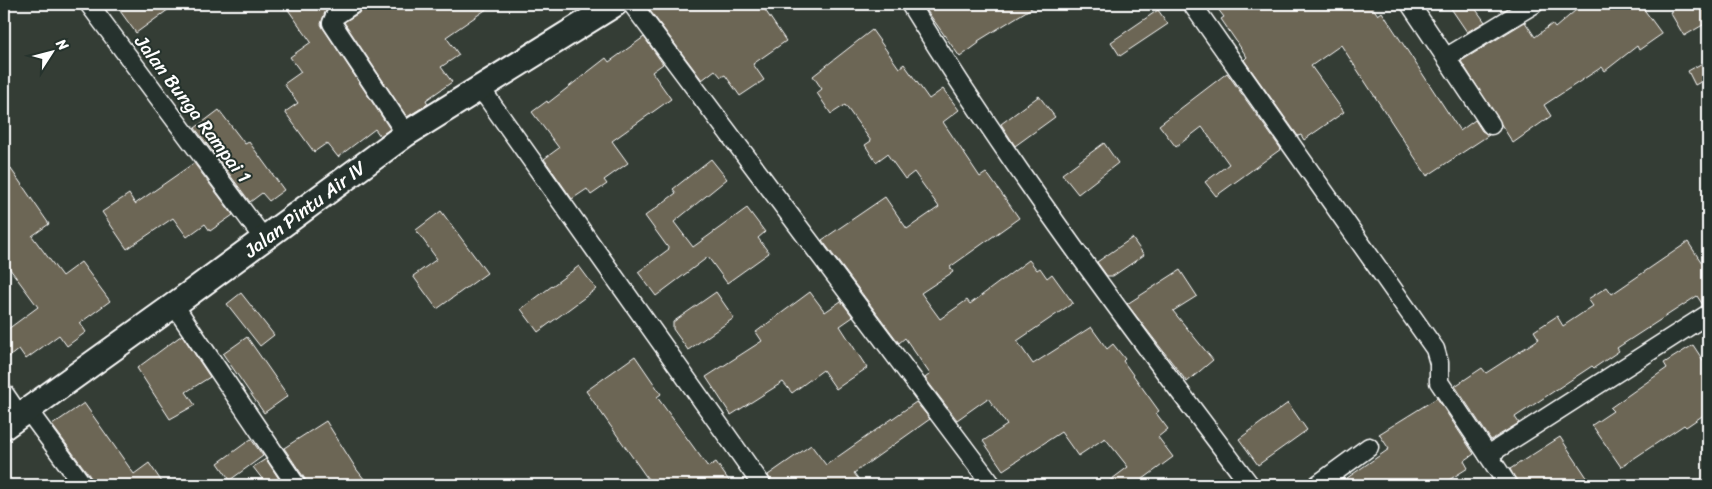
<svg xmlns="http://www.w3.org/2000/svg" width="1712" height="489" viewBox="0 0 1712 489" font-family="Sriracha,sans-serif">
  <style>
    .building { fill: #6c6655; stroke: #fff }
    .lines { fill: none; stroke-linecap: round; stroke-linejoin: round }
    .street-casing { stroke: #fff; stroke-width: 21 }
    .secondary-casing { stroke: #fff; stroke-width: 28 }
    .street { stroke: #26332d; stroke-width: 18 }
    .secondary { stroke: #26332d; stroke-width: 24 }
    .labels { text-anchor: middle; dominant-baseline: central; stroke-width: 4; stroke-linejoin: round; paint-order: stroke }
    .street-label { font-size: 19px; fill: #fff; stroke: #26332d }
  </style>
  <rect width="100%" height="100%" fill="#343d35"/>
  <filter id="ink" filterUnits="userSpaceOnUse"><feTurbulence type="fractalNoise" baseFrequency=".02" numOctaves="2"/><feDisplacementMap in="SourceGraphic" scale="10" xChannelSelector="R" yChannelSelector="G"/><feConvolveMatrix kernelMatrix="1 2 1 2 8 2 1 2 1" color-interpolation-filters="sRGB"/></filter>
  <g filter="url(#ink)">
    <g class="building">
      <path d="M115,4H176L136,33Z"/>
      <path d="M284,4H334L325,12L321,24L323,28L390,129L380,136L375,129L338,157L327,143L314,152L285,112L298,103L284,84L301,72L290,57L311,42Z"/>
      <path d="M364,4H494L446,37L459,55L441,67L452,82L426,100L428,104L407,117L344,22L359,13Z"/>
      <path d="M645,4H761L786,41L753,64L764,80L740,96L725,75L721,77L715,70L702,80Z"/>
      <path d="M922,4H1038L978,41L979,43L960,57Z"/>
      <path d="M1214,4H1370L1378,15L1382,12L1460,131L1475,120L1482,131L1489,135L1427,176L1341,45L1311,66L1344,112L1304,140L1301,135L1298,136L1244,60L1247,57L1221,19L1224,17Z"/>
      <path d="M1448,4H1472L1485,22L1467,32Z"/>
      <path d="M1583,4H1640L1662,34L1639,50L1637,46L1605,71L1602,67L1544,105L1551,116L1513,143L1461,61L1525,22L1535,37L1552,24L1555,28Z"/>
      <path d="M1684,4H1708V22L1684,36L1670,12Z"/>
      <path d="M1158,10L1168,24L1120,56L1111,42Z"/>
      <path d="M872,30L899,68L904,64L929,99L943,89L959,110L943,122L980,177L986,173L989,176L1019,218L950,267L953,272L921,293L940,319L967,300L970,304L1029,260L1037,270L1040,268L1047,278L1052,274L1073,303L1017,341L1033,364L1091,327L1107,349L1113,344L1125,359L1123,361L1159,411L1156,413L1168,429L1158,437L1173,457L1135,485H1104L1128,467L1105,438L1078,456L1061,432L1003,470L983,441L1007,425L988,398L957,420L925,378L930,374L905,338L899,343L822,240L885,197L907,229L939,207L914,172L905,179L887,154L876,162L865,145L871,141L845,105L831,114L817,93L822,89L813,76Z"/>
      <path d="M644,37L663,64L652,72L671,99L612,141L628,163L604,180L607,184L591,195L587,189L572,199L544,159L559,148L532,112L547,101L548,103L606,58L609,62Z"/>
      <path d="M1708,60V78L1695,85L1688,71Z"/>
      <path d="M1227,73L1281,149L1216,196L1205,182L1229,164L1202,127L1176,147L1159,125Z"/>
      <path d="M1039,96L1055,117L1015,146L1001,124Z"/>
      <path d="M219,110L245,144L249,142L284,190L269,201L262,193L250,202L195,128Z"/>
      <path d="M1104,143L1118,163L1078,194L1062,174Z"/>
      <path d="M4,159L49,224L32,236L62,276L81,262L110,301L80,323L86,332L67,346L59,335L26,359L19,349L4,361V332L38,307L4,261Z"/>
      <path d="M711,159L727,179L674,222L693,247L747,208L765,232L758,238L769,253L727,283L708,257L656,296L638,272L669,249L645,216L676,193L673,189Z"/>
      <path d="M194,163L233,215L210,231L205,224L187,237L173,218L127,249L102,212L129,194L135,204Z"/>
      <path d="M441,211L487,273L437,309L413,276L437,259L416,230Z"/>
      <path d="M1132,238L1144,255L1113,276H1107L1097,262Z"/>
      <path d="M1688,242L1708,272V303L1703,305L1697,296L1617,348L1619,351L1594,368L1592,366L1515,417L1519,423L1491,440L1455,386L1482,368L1486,373L1539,339L1534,331L1557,316L1563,326L1593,306L1588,299L1607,287L1612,294Z"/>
      <path d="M579,266L596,289L538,332L521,309Z"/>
      <path d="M1180,270L1197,296L1173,311L1213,360L1187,382L1127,304Z"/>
      <path d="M716,292L734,318L688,350L673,329V322Z"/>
      <path d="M810,292L825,312L841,301L853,317L840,326L867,368L836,389L823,370L792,393L783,382L731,415L706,377L762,341L756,332Z"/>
      <path d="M241,293L274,335L260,346L227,304Z"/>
      <path d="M182,335L210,377L186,392L195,405L170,419L137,368Z"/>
      <path d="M247,337L288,396L264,413L223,354Z"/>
      <path d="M1693,345L1708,368V412L1686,427L1684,425L1621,467L1592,425L1613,411L1610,408L1667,368L1664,363Z"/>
      <path d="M635,356L661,394L657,397L708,467L716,462L732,485H652L586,391Z"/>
      <path d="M1437,398L1474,454L1464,461L1468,468L1441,485H1337L1389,449L1379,434Z"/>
      <path d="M916,402L930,419L854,473L863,485H772L768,475L811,445L826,465Z"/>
      <path d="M84,403L134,474L149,463L164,485H93L92,479L52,425Z"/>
      <path d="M1288,403L1307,430L1258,465L1239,439Z"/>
      <path d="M326,421L357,470L369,485H306L305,479L284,448Z"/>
      <path d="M1560,437L1592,485H1518L1510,469Z"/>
      <path d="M251,439L263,456L230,480L218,463Z"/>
      <path d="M266,459L283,485H267L253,467Z"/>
    </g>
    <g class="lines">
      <g class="street-casing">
        <g id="street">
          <path d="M89,4L264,239"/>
          <path d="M353,4L335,16L332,23L406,134"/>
          <path d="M632,4L992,485"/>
          <path d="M910,4C1014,172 1131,328 1250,485"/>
          <path d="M1192,4L1435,349L1439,363V382L1488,455L1708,314"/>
          <path d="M1410,4L1491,125"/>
          <path d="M1447,57L1534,4"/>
          <path d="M479,86L762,485"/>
          <path d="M174,305L296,485"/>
          <path d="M4,393L19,415"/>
          <path d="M27,409L83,485"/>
          <path d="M1488,455L1508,485"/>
          <path d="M1317,485L1369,447"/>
        </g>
      </g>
      <g class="secondary-casing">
        <path id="secondary" d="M4,427L174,305L406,134L615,4"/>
      </g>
      <use href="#street" class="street"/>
      <use href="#secondary" class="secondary"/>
    </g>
  </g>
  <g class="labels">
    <g class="street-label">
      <text transform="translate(193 109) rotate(53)">Jalan Bunga Rampai 1</text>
      <text transform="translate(305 209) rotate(-37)">Jalan Pintu Air IV</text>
    </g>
  </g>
  <rect width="1712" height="489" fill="none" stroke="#26332d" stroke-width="20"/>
  <rect x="10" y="10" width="1692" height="469" fill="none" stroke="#fff" stroke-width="2" filter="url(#ink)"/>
  <g transform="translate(52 52) rotate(54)" stroke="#26332d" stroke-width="4" paint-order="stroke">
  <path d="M0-4L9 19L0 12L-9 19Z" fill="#ffffff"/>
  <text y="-8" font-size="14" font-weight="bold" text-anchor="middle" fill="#ffffff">N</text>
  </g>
</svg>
